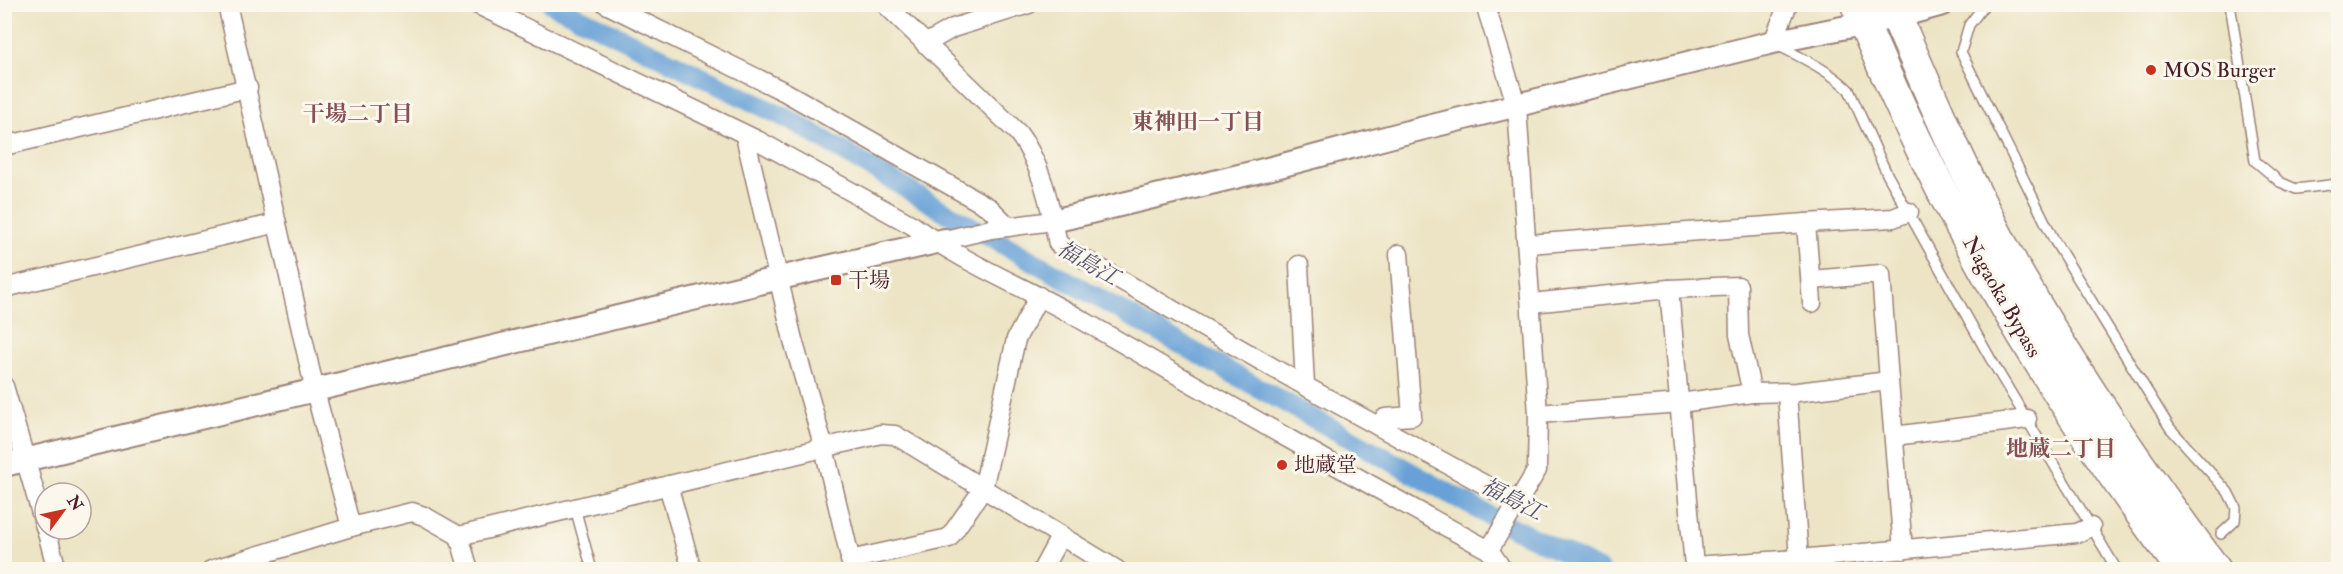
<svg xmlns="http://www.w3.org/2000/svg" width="2343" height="574" viewBox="0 0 2343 574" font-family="'IM FELL Double Pica','Noto Serif JP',serif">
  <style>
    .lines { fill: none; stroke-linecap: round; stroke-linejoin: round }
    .canal { stroke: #67a1d7; stroke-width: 20 }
    .service-casing { stroke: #9b8278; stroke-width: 12 }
    .minor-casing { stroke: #9b8278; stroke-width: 21 }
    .tertiary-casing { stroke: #9b8278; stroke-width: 26 }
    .trunk-casing { stroke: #9b8278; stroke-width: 33 }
    .service { stroke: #fff; stroke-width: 9 }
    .minor { stroke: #fff; stroke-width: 18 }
    .tertiary { stroke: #fff; stroke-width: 22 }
    .trunk { stroke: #fff; stroke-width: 30 }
    .poi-dot { fill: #c8321e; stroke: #fbf7ec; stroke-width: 2 }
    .labels { text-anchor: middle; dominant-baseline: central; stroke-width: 6; stroke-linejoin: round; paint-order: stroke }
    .poi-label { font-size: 21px; fill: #4a1f2b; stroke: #fbf7ec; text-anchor: start }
    .street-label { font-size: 21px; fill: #4a1f2b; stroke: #fbf7ec }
    .neighbourhood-label { font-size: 22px; font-weight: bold; fill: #865055; stroke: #fbf7ec }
    .water-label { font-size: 22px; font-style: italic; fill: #565370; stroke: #fbf7ec }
  </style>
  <rect width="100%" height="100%" fill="#fbf7ec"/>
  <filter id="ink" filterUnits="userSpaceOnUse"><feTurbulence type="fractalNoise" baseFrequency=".0167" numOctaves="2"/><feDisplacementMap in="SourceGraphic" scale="12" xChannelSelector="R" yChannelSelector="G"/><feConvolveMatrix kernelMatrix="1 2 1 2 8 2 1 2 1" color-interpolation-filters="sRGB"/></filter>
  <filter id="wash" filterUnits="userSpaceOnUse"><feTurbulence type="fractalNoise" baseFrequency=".008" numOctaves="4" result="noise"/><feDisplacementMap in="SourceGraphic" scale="24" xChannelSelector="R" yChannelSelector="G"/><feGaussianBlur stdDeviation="1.35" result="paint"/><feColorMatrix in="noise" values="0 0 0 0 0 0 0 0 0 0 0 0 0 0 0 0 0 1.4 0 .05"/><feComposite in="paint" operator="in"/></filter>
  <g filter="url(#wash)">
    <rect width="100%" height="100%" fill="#ece4c4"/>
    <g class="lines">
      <path class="canal" d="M552,4L796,123L942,210L1230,372L1499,521L1599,570"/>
    </g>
  </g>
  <g filter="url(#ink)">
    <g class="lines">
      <g class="service-casing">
        <g id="service">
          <path d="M1985,4L1969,25L1961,52L2054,240L2170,428L2228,492L2236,508L2235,521L2221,534"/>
          <path d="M2230,4L2255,161L2280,182L2296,189L2338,184"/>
          <path d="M1777,45C1802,58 1829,70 1849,90L1887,174L1990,358L2117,570"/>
          <path d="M575,508L592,570"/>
        </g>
      </g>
      <g class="minor-casing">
        <g id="minor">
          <path d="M227,4L315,391L351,527"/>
          <path d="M476,4L757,140L912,225C963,263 1027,288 1082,320C1217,398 1352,476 1489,550L1503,570"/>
          <path d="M606,4L785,92L990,208L1009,227"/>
          <path d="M885,4L1018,133C1042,164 1050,206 1058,244L1305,386L1518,503"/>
          <path d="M1485,4L1517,107L1538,414L1537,470L1489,550"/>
          <path d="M1773,42L1788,4"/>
          <path d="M925,44L953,28L1029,4"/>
          <path d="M745,136L793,340L824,448L853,570"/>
          <path d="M4,146L248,88"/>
          <path d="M1806,223L1812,303"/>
          <path d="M945,240L991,229L1053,221"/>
          <path d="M1528,244L1806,223L1893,218L1909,212"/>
          <path d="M1299,265L1305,386"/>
          <path d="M1811,280L1881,274L1889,381"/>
          <path d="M4,288L277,223"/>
          <path d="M1669,289L1694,566L1799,559L2077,533L2091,527"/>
          <path d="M1531,303L1669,289L1738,286L1739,335L1752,393"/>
          <path d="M4,386L45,527"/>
          <path d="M1787,393L1799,559"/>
          <path d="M1538,414L1680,403L1752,393L1797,392L1889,381L1903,550"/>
          <path d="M1378,426L1385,418L1412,416L1399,254"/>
          <path d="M1894,436L2027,419"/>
          <path d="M668,485L692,570"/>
          <path d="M46,529L57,570"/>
          <path d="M459,536L469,570"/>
          <path d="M850,560L949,538L983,489L1016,339L1039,296"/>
          <path d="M211,570L351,527L412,512L424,516L459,536L881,434L895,435L1117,570"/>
          <path d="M1042,570L1061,535"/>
        </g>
      </g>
      <g class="tertiary-casing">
        <g id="tertiary">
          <path d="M1053,221L1264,170L1404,133L1773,42L1896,17L1943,4"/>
          <path d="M4,465L780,278L945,240"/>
        </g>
      </g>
      <g class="trunk-casing">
        <g id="trunk">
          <path d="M1856,4C1938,206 2050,396 2182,570"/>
          <path d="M1891,4C1931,96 1970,188 2019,275C2078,378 2145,475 2216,570"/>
        </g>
      </g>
      <use href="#service" class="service"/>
      <use href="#minor" class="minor"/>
      <use href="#tertiary" class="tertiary"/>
      <use href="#trunk" class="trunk"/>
    </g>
  </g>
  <g class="poi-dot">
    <circle cx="2151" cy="70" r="6"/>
    <rect x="830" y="274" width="12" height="12" rx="3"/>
    <circle cx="1282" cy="465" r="6"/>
  </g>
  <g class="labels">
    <g class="poi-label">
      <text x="2163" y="70">MOS Burger</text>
      <text x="848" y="280">干場</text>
      <text x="1294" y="465">地蔵堂</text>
    </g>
    <g class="street-label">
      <text transform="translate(2002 297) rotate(60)">Nagaoka Bypass</text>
    </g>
    <g class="neighbourhood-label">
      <text x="358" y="114">干場二丁目</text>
      <text x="1198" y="122">東神田一丁目</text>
      <text x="2061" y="449">地蔵二丁目</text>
    </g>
    <g class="water-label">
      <text transform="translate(1088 263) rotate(30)">福島江</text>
      <text transform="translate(1512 499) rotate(27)">福島江</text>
    </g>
  </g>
  <rect width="2343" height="574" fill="none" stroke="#fbf7ec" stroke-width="24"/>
  <g transform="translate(63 511) rotate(57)"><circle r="28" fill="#fbf7ec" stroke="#b4a19f" stroke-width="1.5"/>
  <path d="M0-4.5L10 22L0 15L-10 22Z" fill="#c8321e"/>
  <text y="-9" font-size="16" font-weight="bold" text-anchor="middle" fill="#4a1f2b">N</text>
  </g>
</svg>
